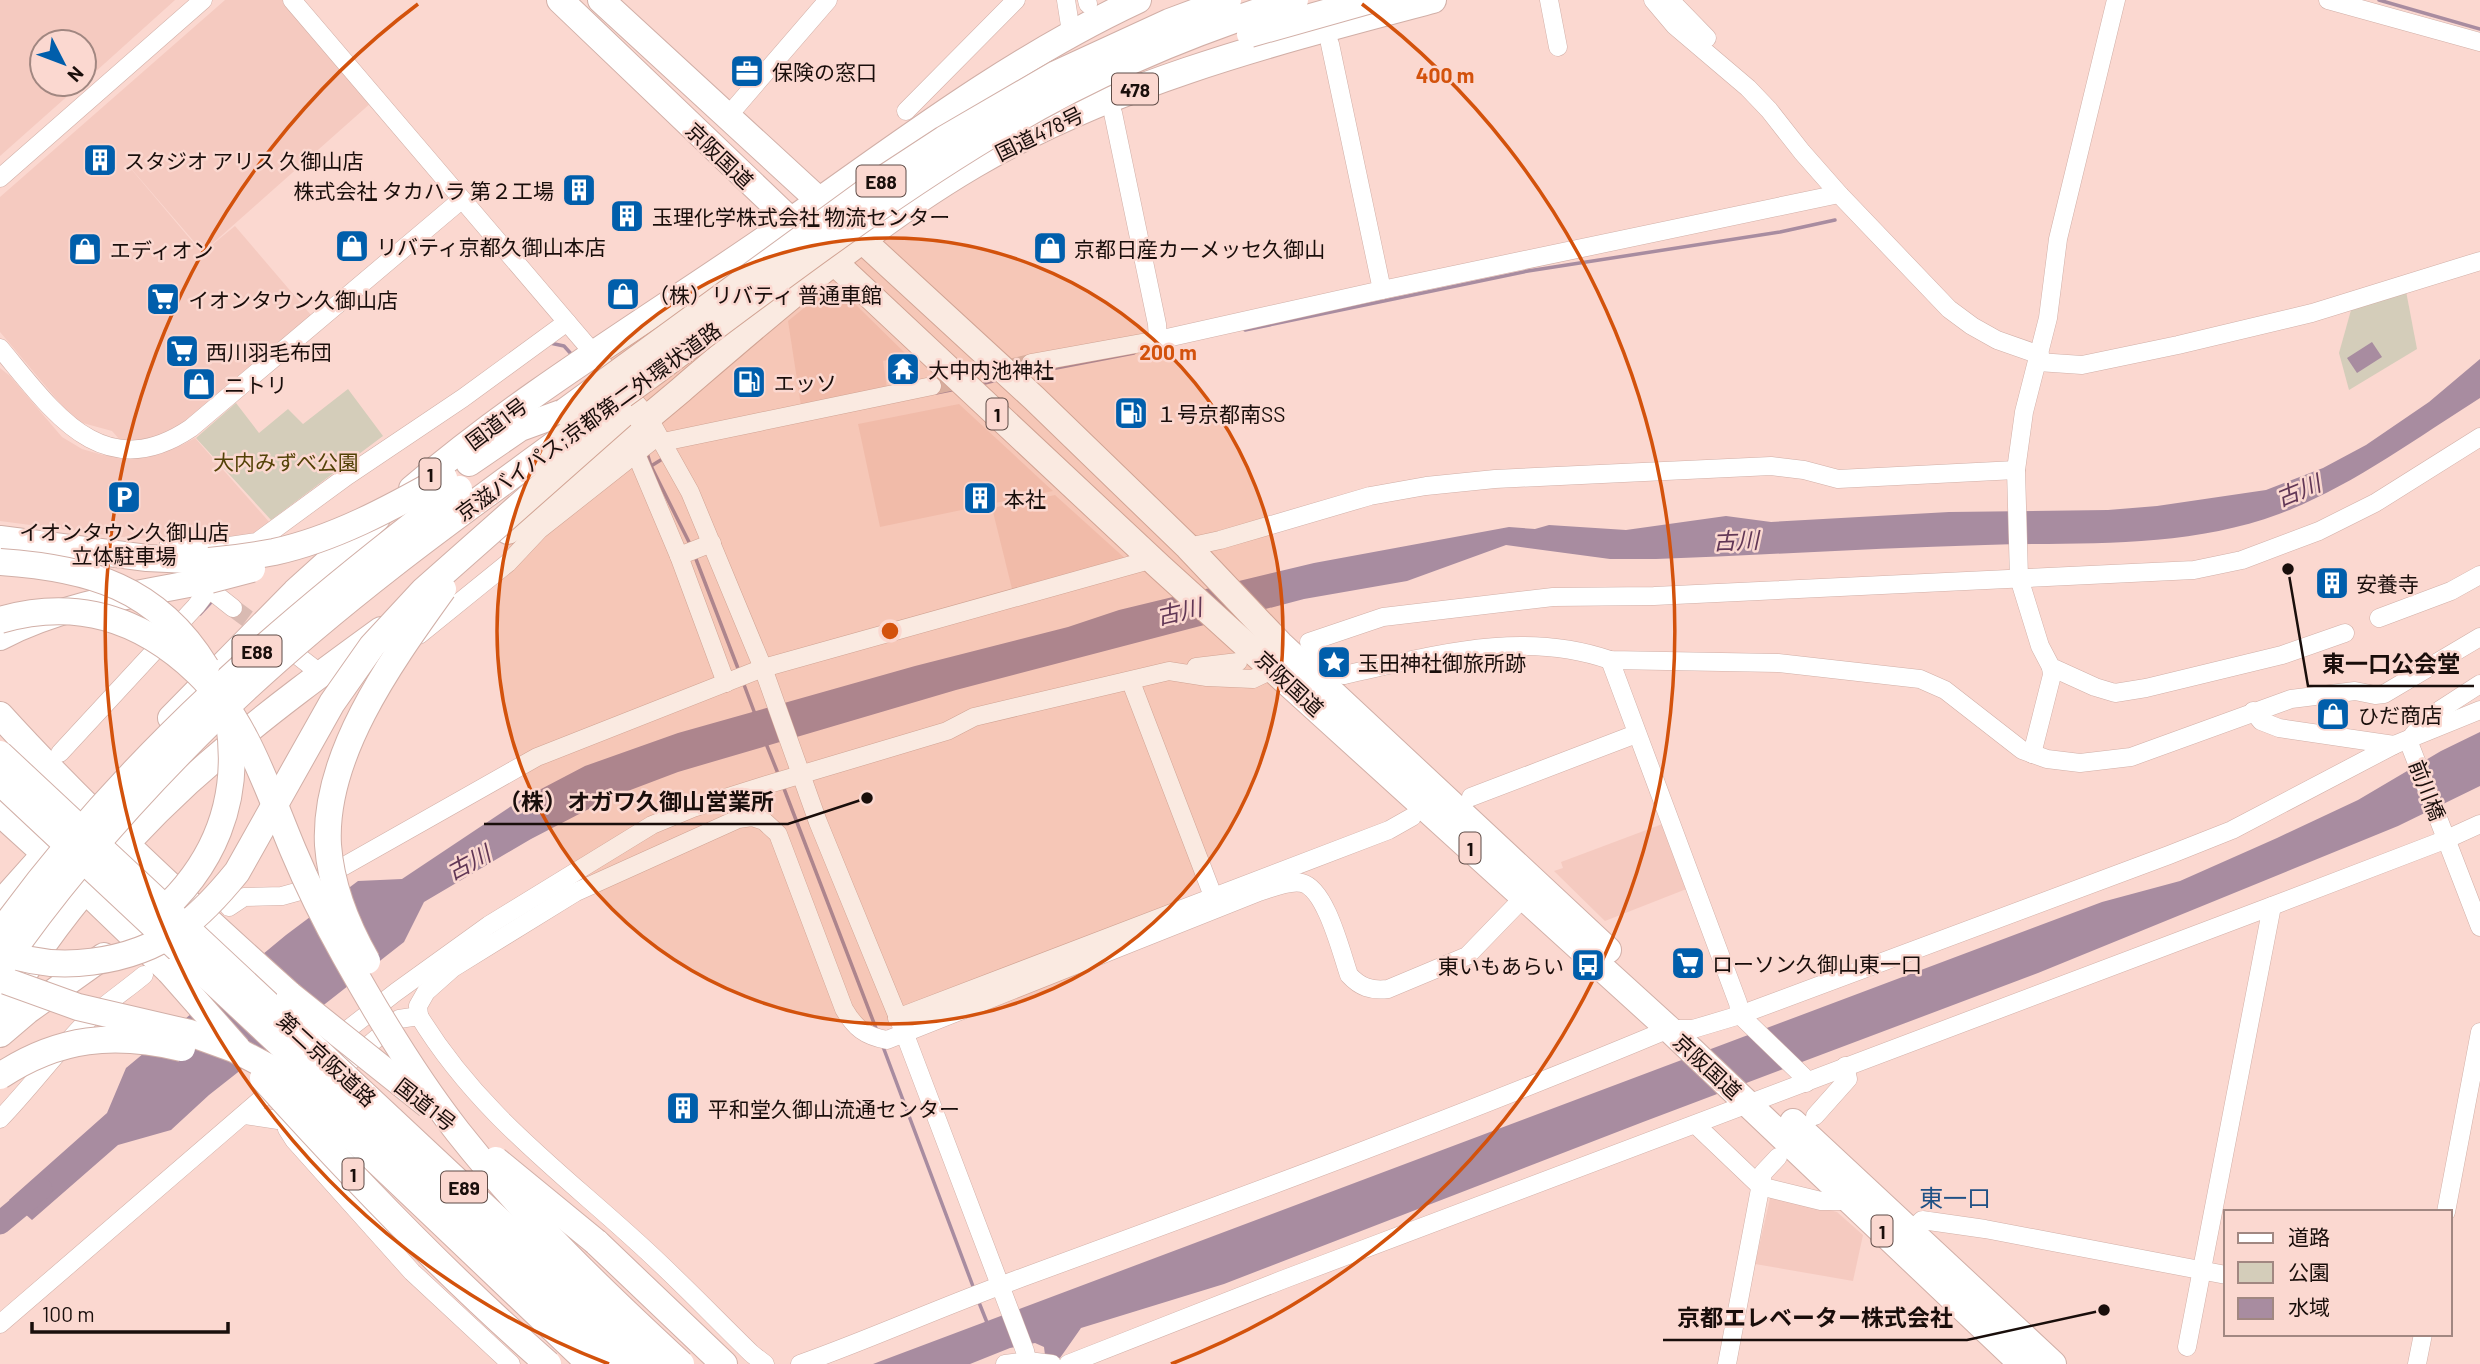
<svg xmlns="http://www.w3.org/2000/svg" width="2480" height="1364" viewBox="0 0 2480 1364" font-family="Barlow,'Noto Sans JP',sans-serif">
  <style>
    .built { fill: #f5cac0 }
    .green { fill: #d4cdba }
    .water { fill: #a88ca0 }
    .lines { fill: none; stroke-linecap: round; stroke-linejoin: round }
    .stream { stroke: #a88ca0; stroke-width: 3.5 }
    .river { stroke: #a88ca0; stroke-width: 23 }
    .minor-tunnel { stroke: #d9bab2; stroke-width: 18; stroke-dasharray: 18 9; stroke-linecap: butt }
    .minor-casing { stroke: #d1afa7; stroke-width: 19 }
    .highway-casing { stroke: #d1afa7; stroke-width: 28 }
    .minor { stroke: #fff; stroke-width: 18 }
    .highway { stroke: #fff; stroke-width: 26 }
    .highway-bridge-casing { stroke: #d1afa7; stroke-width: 28; stroke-linecap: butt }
    .highway-bridge { stroke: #fff; stroke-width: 26 }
    .ring { fill: none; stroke: #d3520c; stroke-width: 3.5 }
    .labels { text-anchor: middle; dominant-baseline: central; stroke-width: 5; stroke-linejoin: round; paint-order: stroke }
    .shield { fill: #fbd8d0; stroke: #5d4b46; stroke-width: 2 }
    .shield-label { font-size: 19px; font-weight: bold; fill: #190e0b }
    .poi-label { font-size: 21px; fill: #190e0b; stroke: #fbd8d0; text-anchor: start }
    .street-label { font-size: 21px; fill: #190e0b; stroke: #fbd8d0 }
    .park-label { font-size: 21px; fill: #524106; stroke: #fbd8d0 }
    .water-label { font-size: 23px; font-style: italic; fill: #613756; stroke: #fbd8d0 }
    .quarter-label { font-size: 24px; fill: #205185; stroke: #fbd8d0 }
    .centre { fill: #d3520c; stroke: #fbd8d0; stroke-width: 3.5 }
    .ring-label { font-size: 21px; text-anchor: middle; font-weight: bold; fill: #d3520c; stroke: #fbd8d0; stroke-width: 5; stroke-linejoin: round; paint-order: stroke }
    .leader { fill: none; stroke: #190e0b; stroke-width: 2.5 }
    .callout-dot { fill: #190e0b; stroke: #fbd8d0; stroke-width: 2.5 }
    .callout-label { font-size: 23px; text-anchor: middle; font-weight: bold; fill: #190e0b; stroke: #fbd8d0; stroke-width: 5; stroke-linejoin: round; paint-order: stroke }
  </style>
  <rect width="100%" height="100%" fill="#fbd8d0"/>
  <g class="built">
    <path d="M0,0H175L84,82V42H42V84H81L0,156Z"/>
    <path d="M225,0H283L372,102L203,252L116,151L202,253L235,226L311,315L178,429L168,434L135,442L120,440L112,431L79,422L69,414L0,332V197Z"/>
    <path d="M820,295H842L851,300L908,356L883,361L887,388L801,406L788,321Z"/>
    <path d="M0,368L10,376L62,437L82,449L103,455L135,457L162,452L182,445L195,438L271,524L262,533L213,540H175L121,537L0,521Z"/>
    <path d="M959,404L1053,491L880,527L858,424Z"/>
    <path d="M1055,495L1128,561L1013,593L992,508Z"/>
    <path d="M1665,823L1689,888L1605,921L1554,871L1563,868L1561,862Z"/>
    <path d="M1771,1194L1837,1212L1863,1235L1853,1281L1755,1264Z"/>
  </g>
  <g class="green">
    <path d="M2406,291L2417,349L2349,390L2339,353L2353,303Z"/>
    <path d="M348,389L383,436L271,520L196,438L236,403L259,433L288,409L303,424Z"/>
  </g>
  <g class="water">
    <path d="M2372,342L2382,357L2357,373L2347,358Z"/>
    <path d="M2480,359V398C2415,439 2351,487 2279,514C2185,549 2082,542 1985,545C1875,548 1766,555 1656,559H1610L1506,545L1407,581L1304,599L956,690L678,772L612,797L531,839L424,902L404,942L209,1095L171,1130L118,1145L32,1220L9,1200L107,1113L126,1068L286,935L358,881L402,879L522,799L585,766L678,733L915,666L1068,627L1119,610L1314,563L1509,527L1535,529L1549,525L1626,530L1726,516L1771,522L1949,512L2108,510L2157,506L2266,490L2323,468L2366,445L2429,402Z"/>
    <path d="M2480,732V786L2398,826L2038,973L1643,1122L1224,1284L1081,1328L1060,1358L1045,1355L1044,1347L1035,1343L1010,1348L970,1364H873L2102,902L2180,881L2277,838L2358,800L2441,751Z"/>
  </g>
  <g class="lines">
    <g class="stream">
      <path d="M2379,0L2480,29"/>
      <path d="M1245,330L1528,271L1780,232L1835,220"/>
      <path d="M550,343L564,346L573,356"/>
      <path d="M1025,374L1134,353"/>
      <path d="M981,384L997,380"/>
      <path d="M936,393L956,389"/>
      <path d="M647,453L651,466L690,544"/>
      <path d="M651,466L664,458"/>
      <path d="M694,554L739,671"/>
      <path d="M200,614L214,599"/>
      <path d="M743,682L755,714"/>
      <path d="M765,741L779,776"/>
      <path d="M783,786L877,1031"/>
      <path d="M882,1044L974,1289"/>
      <path d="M978,1300L988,1325"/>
    </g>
    <path class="river" d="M0,1223L41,1189"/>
    <g class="minor-tunnel">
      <path d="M932,386L1031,363"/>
      <path d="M233,608L267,633"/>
    </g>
    <g class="minor-casing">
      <g id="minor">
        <path d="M292,0L648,417L690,492L763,668L818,822L904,1032L1025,1351L1028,1364"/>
        <path d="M1066,0L1071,32"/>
        <path d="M1087,0L1088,4"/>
        <path d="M1549,0L1558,47"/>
        <path d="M1653,0L1675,26L1748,88L1769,110L1802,152L1839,194L1949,309L1972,326L1997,340L2040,355"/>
        <path d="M1670,0L1707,38"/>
        <path d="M2116,0L2058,239L2048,318L2024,412L2016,470L2019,578L2040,646L2051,667L2095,687L2115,693L2146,688L2282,655L2345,633"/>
        <path d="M2328,0L2480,42"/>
        <path d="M906,111L1016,0"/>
        <path d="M1113,113L1157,324L1158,340"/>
        <path d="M728,116L828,0"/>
        <path d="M0,178L203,0"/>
        <path d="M1382,290L1839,194"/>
        <path d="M0,348C52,410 102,488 191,428L461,200"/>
        <path d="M2038,362L2082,365L2178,345L2312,313L2480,261"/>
        <path d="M1031,363L1158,340L1382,290L1330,44"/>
        <path d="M663,442L932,386"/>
        <path d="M636,454L679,556L726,683"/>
        <path d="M168,546L216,548L257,542L347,476L463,398L567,322"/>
        <path d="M1188,547L1220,540L1370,496L1426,486L1495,479L1771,466L1804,470L1838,479L2016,470"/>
        <path d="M679,556L712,543"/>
        <path d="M209,589L233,608"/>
        <path d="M2379,618L2451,591L2480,575"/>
        <path d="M419,635L508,563L539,530L658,436"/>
        <path d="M289,649L316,670"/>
        <path d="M1610,660L1738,1003L1740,1015L1803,1076L1806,1083"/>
        <path d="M1196,667L1238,662"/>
        <path d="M1344,675L1309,642L1383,617L1553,597L1654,596L2194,570L2242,560L2319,531L2375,503L2480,437"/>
        <path d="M1344,675C1432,656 1521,629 1610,660L1778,663L1920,679L1945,690L2022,750L2047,759L2080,763L2131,757L2291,699L2355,691L2375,695L2384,694L2480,637"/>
        <path d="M1131,682L1213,896"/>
        <path d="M2253,711L2261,721L2279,728L2394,745"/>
        <path d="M2413,735L2429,717L2480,684"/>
        <path d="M2408,740L2480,927"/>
        <path d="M60,753L196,606L209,589L215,575"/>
        <path d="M2032,754L2052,675L2051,667"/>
        <path d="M1471,797L1636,734"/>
        <path d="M229,907L244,897L282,896L300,891L537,757L763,668L1153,559"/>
        <path d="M419,1016L418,1006L426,992L453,968L576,892L738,819L752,817L764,821L778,834L844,1009C855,1028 865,1036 887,1040L1259,892C1272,888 1289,880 1302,883C1326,889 1341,952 1349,975C1360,987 1371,991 1388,989L1467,956L1524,897"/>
        <path d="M897,1018L1389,830L1412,817"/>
        <path d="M333,1041L396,992L489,925L652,825L693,808L766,785L947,731L974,717L1169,671L1207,677L1253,679L1274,669"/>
        <path d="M332,1077L399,1019L419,1016C477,1111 557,1169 637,1242C677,1278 714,1317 752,1354L765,1364"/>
        <path d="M300,1104L289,1114L285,1121L287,1129L294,1140L412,1272L511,1364"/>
        <path d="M245,1115L285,1121"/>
        <path d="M1815,1116L1848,1079L1845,1066"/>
        <path d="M0,1119C31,1087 57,1051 88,1020C105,1004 126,990 144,975"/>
        <path d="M1696,1125L1760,1186L1821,1201H1851"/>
        <path d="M2446,1212L2480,1032"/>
        <path d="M1911,1231L1922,1220L1985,1229L2226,1275"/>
        <path d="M0,1324L281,1082"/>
        <path d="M2187,1347L2272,906"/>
        <path d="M800,1364C868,1340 934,1310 1002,1285C1225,1203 1449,1121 1669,1029H1693L1740,1015L2169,855L2232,830L2394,745L2480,710"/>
        <path d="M1005,1364L1028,1361L1052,1364"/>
        <path d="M1068,1364L1282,1280L2272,906L2447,839L2480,824"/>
        <path d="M1727,1364L1763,1173L1778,1157"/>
        <path d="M2417,1364L2423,1334"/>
      </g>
    </g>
    <g class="highway-casing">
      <g id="highway">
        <path d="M560,0L833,261L1160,567L1669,1029L2022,1364"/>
        <path d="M601,0L1034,398L1188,547L1280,644L1608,950"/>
        <path d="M469,463L520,428L564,412"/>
        <path d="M412,489C522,395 646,321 765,239C887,154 1003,63 1138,0"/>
        <path d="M508,531C566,485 624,438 681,390C774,310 867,228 974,165C1116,82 1275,42 1433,0"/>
        <path d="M0,539L147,558L209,561"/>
        <path d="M0,637C65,603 139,594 210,580"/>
        <path d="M0,715C90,814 190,905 290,995"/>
        <path d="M171,718L295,592L377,518"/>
        <path d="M0,813L86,891L170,972"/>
        <path d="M0,904L59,838"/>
        <path d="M0,1014C51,920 138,823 220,754C271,710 326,670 381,630"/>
        <path d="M0,1034L27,1011L104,956"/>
        <path d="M1793,1122L2053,1364"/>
        <path d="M596,1242L724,1364"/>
      </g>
    </g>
    <use href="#minor" class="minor"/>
    <use href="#highway" class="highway"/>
    <g class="highway-bridge-casing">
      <g id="highway-bridge">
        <path d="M1250,34L1371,0"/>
        <path d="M564,412L886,177L944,139L1056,74L1169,22L1228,0"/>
        <path d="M209,561C231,559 253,556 274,552C334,539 391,508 444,478"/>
        <path d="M0,562C89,568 157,587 206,667"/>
        <path d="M210,580L252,569"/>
        <path d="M0,620C76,598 140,618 197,672C246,719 267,788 293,850C308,886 326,922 345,956C379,1017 415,1077 458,1132C525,1217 602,1291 681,1364"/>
        <path d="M0,754L653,1364"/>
        <path d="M0,782L622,1364"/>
        <path d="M152,920C214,868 241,801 229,722"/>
        <path d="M0,933C127,756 287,620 459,489"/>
        <path d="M0,950C54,975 132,963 180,929C202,913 220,893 237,872L332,703L372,646L423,591L622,415"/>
        <path d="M367,961C347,926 331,886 328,845C323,754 393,659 443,589"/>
        <path d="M0,969C63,877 139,792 219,714C349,588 500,485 645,379C764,291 881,199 1009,124C1099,71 1196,30 1295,0"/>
        <path d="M170,972L238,1049"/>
        <path d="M6,981L78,1007L190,1033L234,1049L272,1069L339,1125L590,1364"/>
        <path d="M290,995L428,1105"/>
        <path d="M0,1076C59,1037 114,1032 182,1048"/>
        <path d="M263,1078C353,1178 446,1275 548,1364"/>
        <path d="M496,1160L596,1242"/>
      </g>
    </g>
    <use href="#highway-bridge" class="highway-bridge"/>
  </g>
  <circle cx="890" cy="631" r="393" fill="#d3520c" fill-opacity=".12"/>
  <g class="ring">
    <circle cx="890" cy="631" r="393"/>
    <path d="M609 1364A785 785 0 0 1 418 4M1362 4A785 785 0 0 1 1171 1364"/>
  </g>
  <defs>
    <g id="office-square" transform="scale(1.75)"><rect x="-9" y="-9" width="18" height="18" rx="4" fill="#005eab" stroke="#fbd8d0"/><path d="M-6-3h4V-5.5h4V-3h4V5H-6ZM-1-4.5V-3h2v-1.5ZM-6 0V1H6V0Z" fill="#fff"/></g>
    <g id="building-square" transform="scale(1.75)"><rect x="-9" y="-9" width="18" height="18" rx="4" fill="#005eab" stroke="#fbd8d0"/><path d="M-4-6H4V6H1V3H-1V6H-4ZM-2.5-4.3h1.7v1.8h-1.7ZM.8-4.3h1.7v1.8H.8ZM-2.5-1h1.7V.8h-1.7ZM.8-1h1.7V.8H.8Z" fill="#fff"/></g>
    <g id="shop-square" transform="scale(1.75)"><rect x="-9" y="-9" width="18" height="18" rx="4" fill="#005eab" stroke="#fbd8d0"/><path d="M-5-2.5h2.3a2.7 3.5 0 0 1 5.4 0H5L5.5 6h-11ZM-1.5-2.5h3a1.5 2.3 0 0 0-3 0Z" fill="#fff"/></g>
    <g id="supermarket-square" transform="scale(1.75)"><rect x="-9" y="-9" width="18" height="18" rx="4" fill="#005eab" stroke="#fbd8d0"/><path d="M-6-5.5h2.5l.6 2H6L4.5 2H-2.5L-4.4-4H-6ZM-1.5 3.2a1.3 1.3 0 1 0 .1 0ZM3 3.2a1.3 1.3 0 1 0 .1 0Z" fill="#fff"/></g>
    <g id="temple-square" transform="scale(1.75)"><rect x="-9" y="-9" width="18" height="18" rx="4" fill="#005eab" stroke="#fbd8d0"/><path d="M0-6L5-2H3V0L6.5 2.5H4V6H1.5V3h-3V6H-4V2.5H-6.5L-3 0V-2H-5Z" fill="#fff"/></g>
    <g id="fuel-square" transform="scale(1.75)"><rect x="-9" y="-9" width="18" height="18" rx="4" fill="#005eab" stroke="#fbd8d0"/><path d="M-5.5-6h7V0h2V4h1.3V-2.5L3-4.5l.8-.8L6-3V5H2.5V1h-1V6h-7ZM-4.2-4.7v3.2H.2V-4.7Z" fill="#fff"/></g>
    <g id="parking-square" transform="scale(1.75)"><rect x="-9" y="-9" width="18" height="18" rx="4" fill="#005eab" stroke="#fbd8d0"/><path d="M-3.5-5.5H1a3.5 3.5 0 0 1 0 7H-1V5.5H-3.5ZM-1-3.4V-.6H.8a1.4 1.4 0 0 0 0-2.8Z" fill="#fff"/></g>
    <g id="sight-square" transform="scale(1.75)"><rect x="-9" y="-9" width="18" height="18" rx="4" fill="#005eab" stroke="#fbd8d0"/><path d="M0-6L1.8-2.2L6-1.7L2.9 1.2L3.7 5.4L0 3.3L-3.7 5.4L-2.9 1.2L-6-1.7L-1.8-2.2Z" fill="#fff"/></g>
    <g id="bus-square" transform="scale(1.75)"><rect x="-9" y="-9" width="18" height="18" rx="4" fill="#005eab" stroke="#fbd8d0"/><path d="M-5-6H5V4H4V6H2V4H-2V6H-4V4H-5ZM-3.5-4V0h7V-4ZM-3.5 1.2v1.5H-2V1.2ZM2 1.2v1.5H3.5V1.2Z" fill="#fff"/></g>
  </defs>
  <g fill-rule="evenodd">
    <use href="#office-square" x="747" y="71"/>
    <use href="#building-square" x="100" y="160"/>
    <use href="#building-square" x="579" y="190"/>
    <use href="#building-square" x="627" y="216"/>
    <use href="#shop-square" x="352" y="246"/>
    <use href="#shop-square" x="1050" y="248"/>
    <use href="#shop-square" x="85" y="249"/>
    <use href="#shop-square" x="623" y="294"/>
    <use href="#supermarket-square" x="163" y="299"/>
    <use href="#supermarket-square" x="182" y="351"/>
    <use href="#temple-square" x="903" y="369"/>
    <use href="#fuel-square" x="749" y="382"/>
    <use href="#shop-square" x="199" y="384"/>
    <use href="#fuel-square" x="1131" y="413"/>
    <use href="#parking-square" x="124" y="497"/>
    <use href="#building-square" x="980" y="498"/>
    <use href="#building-square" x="2332" y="583"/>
    <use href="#sight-square" x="1334" y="662"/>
    <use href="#shop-square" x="2333" y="714"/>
    <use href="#supermarket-square" x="1688" y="963"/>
    <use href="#bus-square" x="1588" y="965"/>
    <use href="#building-square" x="683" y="1108"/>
  </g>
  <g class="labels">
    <g class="shield">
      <rect x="1112" y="73.5" width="46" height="31" rx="5"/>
      <rect x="856.5" y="165.5" width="49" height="31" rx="5"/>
      <rect x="986.5" y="398.5" width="21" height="31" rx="5"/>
      <rect x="419.5" y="458.5" width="21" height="31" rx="5"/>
      <rect x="232.5" y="635.5" width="49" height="31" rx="5"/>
      <rect x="1459.5" y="832.5" width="21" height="31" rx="5"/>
      <rect x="342.5" y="1158.5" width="21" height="31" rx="5"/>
      <rect x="441" y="1171.5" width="46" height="31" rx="5"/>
      <rect x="1871.5" y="1215.5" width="21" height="31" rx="5"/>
    </g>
    <g class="shield-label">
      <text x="1135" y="89">478</text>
      <text x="881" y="181">E88</text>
      <text x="997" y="414">1</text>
      <text x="430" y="474">1</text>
      <text x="257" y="651">E88</text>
      <text x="1470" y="848">1</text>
      <text x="353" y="1174">1</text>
      <text x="464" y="1187">E89</text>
      <text x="1882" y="1231">1</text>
    </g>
    <g class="poi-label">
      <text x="772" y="71">保険の窓口</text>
      <text x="124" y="160">スタジオ アリス 久御山店</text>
      <text x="554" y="190" text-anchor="end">株式会社 タカハラ 第２工場</text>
      <text x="652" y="216">玉理化学株式会社 物流センター</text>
      <text x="376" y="246">リバティ京都久御山本店</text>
      <text x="1074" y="248">京都日産カーメッセ久御山</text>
      <text x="110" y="249">エディオン</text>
      <text x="648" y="294">（株）リバティ 普通車館</text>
      <text x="188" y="299">イオンタウン久御山店</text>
      <text x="206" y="351">西川羽毛布団</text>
      <text x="928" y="369">大中内池神社</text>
      <text x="774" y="382">エッソ</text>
      <text x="224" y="384">ニトリ</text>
      <text x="1156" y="413">１号京都南SS</text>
      <text x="1004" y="498">本社</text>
      <text x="124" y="531" text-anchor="middle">イオンタウン久御山店<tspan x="124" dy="24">立体駐車場</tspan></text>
      <text x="2356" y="583">安養寺</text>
      <text x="1358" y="662">玉田神社御旅所跡</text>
      <text x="2358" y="714">ひだ商店</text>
      <text x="1712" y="963">ローソン久御山東一口</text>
      <text x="1564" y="965" text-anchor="end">東いもあらい</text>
      <text x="708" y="1108">平和堂久御山流通センター</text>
    </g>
    <g class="street-label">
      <text transform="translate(1039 133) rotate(-26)">国道478号</text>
      <text transform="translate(720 155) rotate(44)">京阪国道</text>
      <text transform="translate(588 421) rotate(-36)">京滋バイパス;京都第二外環状道路</text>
      <text transform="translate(496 423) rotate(-37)">国道1号</text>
      <text transform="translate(1290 683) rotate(43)">京阪国道</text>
      <text transform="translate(2428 790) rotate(69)">前川橋</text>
      <text transform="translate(327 1059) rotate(43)">第二京阪道路</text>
      <text transform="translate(1708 1066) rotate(43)">京阪国道</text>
      <text transform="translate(426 1104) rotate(38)">国道1号</text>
    </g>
    <g class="park-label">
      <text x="286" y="461">大内みずべ公園</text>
    </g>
    <g class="water-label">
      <text transform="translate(2298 490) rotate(-22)">古川</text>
      <text transform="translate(1736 540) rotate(-2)">古川</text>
      <text transform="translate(1179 611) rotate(-13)">古川</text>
      <text transform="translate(468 862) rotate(-28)">古川</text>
    </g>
    <g class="quarter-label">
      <text x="1955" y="1197">東一口</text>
    </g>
  </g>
  <circle cx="890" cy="631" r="10" class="centre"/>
  <g class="ring-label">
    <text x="1445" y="83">400 m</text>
    <text x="1168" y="360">200 m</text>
  </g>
  <path class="leader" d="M2288 569L2308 686H2474M867 798L788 824H484M2104 1310L1967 1340H1663"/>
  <g class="callout-dot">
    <circle cx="2288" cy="569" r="7"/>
    <circle cx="867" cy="798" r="7"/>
    <circle cx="2104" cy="1310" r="7"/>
  </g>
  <g class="callout-label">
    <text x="2391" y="672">東一口公会堂</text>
    <text x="636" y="810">（株）オガワ久御山営業所</text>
    <text x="1815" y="1326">京都エレベーター株式会社</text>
  </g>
  <rect x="2224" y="1210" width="228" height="126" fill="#fbd8d0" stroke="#a18781" stroke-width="2"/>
  <rect x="2238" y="1233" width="35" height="10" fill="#ffffff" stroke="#a18781" stroke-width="2"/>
  <text x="2288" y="1245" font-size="21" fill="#190e0b">道路</text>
  <rect x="2238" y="1262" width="35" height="21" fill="#d4cdba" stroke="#a18781" stroke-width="2"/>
  <text x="2288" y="1280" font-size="21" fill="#190e0b">公園</text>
  <rect x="2238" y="1298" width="35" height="21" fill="#a88ca0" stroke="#a18781" stroke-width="2"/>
  <text x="2288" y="1315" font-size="21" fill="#190e0b">水域</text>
  <g transform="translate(63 63) rotate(132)"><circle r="33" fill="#fbd8d0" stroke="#a18781" stroke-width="2"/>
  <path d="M0-5L12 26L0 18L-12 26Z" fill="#005eab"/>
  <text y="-10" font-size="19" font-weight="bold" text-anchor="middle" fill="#190e0b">N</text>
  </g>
  <path d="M32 1322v10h196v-10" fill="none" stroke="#190e0b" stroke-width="3.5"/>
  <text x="42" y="1322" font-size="21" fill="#190e0b" stroke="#fbd8d0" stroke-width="5" paint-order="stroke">100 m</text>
</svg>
